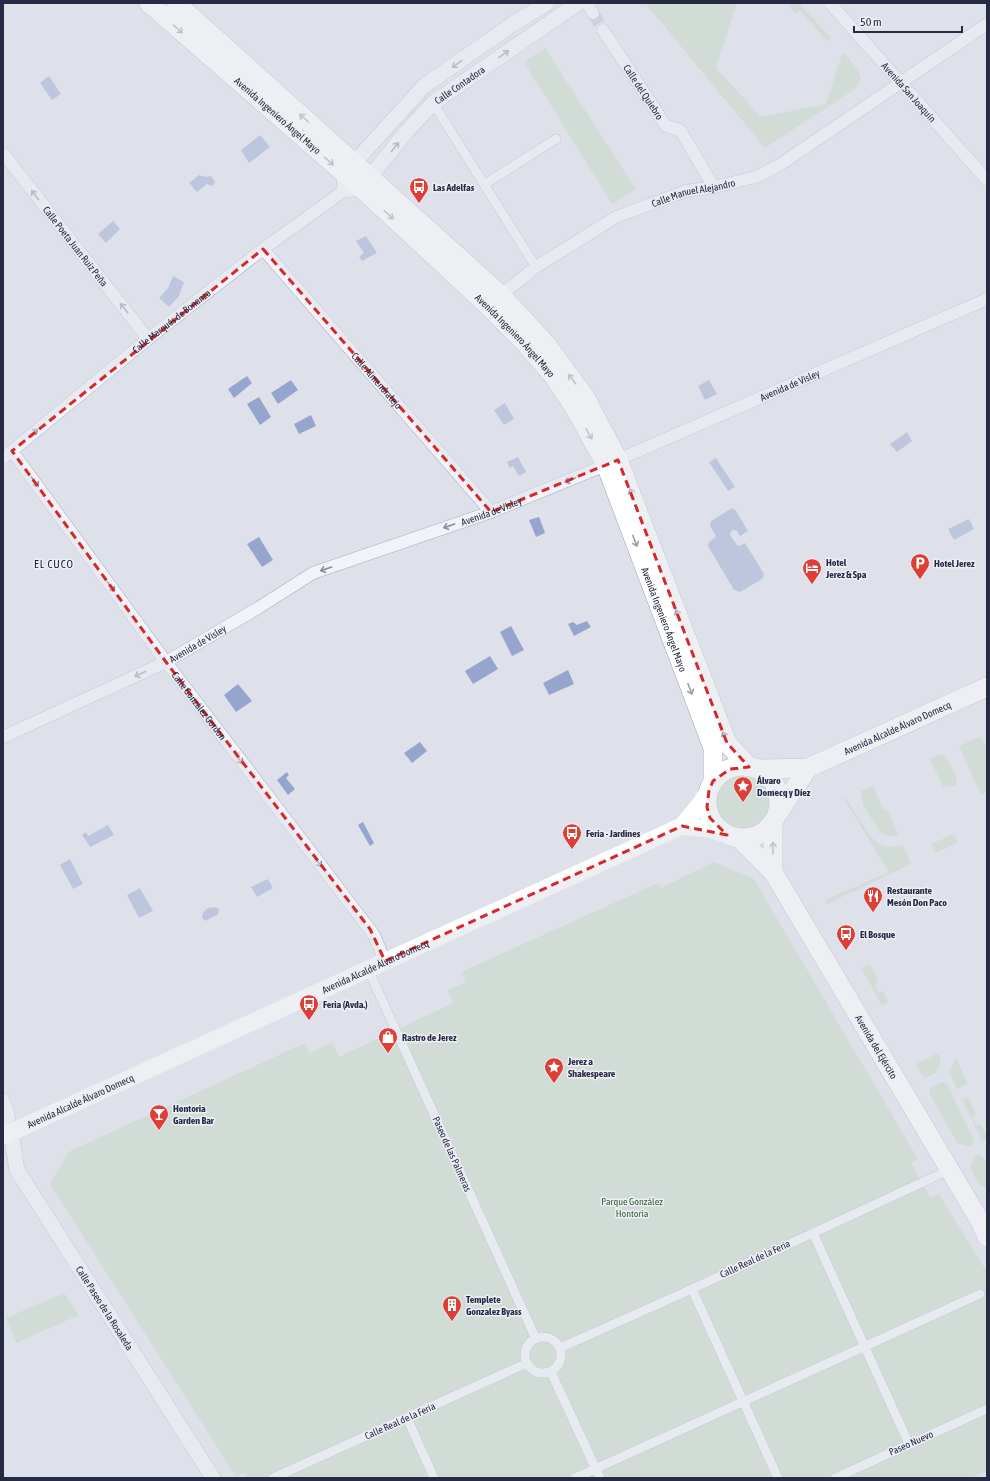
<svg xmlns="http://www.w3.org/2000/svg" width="990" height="1481" viewBox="0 0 990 1481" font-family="'Asap Condensed',sans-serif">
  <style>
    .green { fill: #c0d5bf }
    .water { fill: #96a5ce }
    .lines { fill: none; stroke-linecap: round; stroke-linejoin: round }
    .minor-tunnel { stroke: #babcc9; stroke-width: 12; stroke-dasharray: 12 6; stroke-linecap: butt }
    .pedestrian-casing { stroke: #a8aab8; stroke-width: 10 }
    .minor-casing { stroke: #a8aab8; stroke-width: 13 }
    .tertiary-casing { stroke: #a8aab8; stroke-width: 16 }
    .primary-casing { stroke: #9da2b7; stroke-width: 20 }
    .pedestrian { stroke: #f2f3f8; stroke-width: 9 }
    .minor { stroke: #f2f3f8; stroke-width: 12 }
    .tertiary { stroke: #f2f3f8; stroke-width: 15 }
    .secondary { stroke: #fff; stroke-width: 17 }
    .primary { stroke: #fff; stroke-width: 19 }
    .oneway { stroke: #9d9faa }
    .oneway2 { stroke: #8c8e9e }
    .marked { fill: none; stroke: #d62828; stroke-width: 3; stroke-dasharray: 8 5; stroke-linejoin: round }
    .labels { text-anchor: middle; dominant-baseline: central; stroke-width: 3; stroke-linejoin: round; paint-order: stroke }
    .street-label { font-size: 10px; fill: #262a43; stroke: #eff0f7 }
    .poi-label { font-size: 10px; font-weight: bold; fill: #262a43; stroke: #eff0f7; text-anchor: start }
    .park-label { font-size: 10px; fill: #326032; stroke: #eff0f7 }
    .neighbourhood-label { font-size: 11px; letter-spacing: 1px; fill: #181c33; stroke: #eff0f7 }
  </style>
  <rect width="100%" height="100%" fill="#dfe1ea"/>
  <g class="green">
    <path d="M645,3H737L716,68L761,117L826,104L841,57L845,53L859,72L861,79L855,89L765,148Z"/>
    <path d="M787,3H799L831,38L827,41L800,10L796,14Z"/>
    <path d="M545,48L636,189L612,204L524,62Z"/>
    <path d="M979,737L987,745V792L981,795L959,746Z"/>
    <path d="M942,754C950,761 957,775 957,785L943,787L930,759Z"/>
    <circle cx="743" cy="803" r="28"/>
    <path d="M873,786L884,811L887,809L899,835L887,836L879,831L863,805L861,791Z"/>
    <path d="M846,798C851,806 856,814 861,822C873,840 879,851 903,845L911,864L827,904L825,900L889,872L844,799Z"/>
    <path d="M954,834L958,843L935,853L931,844Z"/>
    <path d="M714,862L754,879L918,1159L911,1163L930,1198L939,1194L987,1272V1471L972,1478H247L244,1473L236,1477L50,1184L68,1152L305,1043L310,1053L333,1042L339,1057L453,1003L448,990L466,982L461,972L658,883L661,888Z"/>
    <path d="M870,964L879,982L875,984L879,993L883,991L888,1002L882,1005L861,968Z"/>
    <path d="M938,1053L941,1060L937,1072L926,1078L923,1077L916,1064Z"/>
    <path d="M956,1058L968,1084L957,1089L949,1072Z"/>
    <path d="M942,1082L947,1084L974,1140L972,1145L969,1147L957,1143L929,1093L931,1087Z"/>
    <path d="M968,1097L976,1114L972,1116L977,1126L981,1124L987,1138L982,1141L962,1099Z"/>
    <path d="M979,1155L987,1161V1187L980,1186L970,1167L974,1158Z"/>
    <path d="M64,1293L79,1315L16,1343L6,1318Z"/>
  </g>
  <g class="water">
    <path d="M49,76L61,94L52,100L40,83Z"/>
    <path d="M260,135L270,147L249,163L241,150Z"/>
    <path d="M199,175L206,177L211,176L215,182L213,186L207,184L197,192L189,183Z"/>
    <path d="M113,221L120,229L106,243L98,234Z"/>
    <path d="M366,236L377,253L362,261L359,257L364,253L356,241Z"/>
    <path d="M173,276L184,282L179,296L169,307L159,298L168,288Z"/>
    <path d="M247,376L252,383L234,398L228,389Z"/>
    <path d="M291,380L298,390L278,404L271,393Z"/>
    <path d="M709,380L717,394L705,400L698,386Z"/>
    <path d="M259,397L271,417L260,425L247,404Z"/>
    <path d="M505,403L514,419L504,425L494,410Z"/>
    <path d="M311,415L316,426L299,434L294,424Z"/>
    <path d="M907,432L912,441L897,452L890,444Z"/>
    <path d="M518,457L526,472L519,476L513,466L510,468L507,462Z"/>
    <path d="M716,458L735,487L728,491L709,462Z"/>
    <path d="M732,508L736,511L748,531L740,536L737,531L734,530L731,531L730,535L737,545L739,546L745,543L764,574L762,579L740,592L734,590L708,546L709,542L716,536L710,526L711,521Z"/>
    <path d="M539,517L545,533L536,537L529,520Z"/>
    <path d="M969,519L974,529L954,540L948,529Z"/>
    <path d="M259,537L273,560L262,567L247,544Z"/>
    <path d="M587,621L591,627L574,636L568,624L573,622L577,625Z"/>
    <path d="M511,626L524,650L512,656L500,632Z"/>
    <path d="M490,656L498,669L473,684L465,671Z"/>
    <path d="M568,670L574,684L549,695L543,683Z"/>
    <path d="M238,684L252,701L236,712L224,695Z"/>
    <path d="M420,742L427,751L412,763L404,753Z"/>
    <path d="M287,772L289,775L286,778L295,789L288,795L277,780Z"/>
    <path d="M363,822L374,843L370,846L358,825Z"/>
    <path d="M108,825L114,835L90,847L82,835L86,832L88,836Z"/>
    <path d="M70,859L83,884L73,889L60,865Z"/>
    <path d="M268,879L273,888L257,897L251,887Z"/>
    <path d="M140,888L153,911L139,918L127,895Z"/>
    <path d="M214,907L219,909L218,915L210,918L206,921L202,918L203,912L208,908Z"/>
  </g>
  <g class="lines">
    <path class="minor-tunnel" d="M593,13L603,30"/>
    <g class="pedestrian-casing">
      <g id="pedestrian">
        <path d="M433,103L536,267"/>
        <path d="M485,184L556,139"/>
        <path d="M368,969L536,1339"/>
        <path d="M813,1233L909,1444"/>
        <path d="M692,1289L778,1478"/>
        <circle cx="543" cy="1355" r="18"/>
        <path d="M560,1348L692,1289L949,1170"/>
        <path d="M551,1372L600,1478"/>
        <path d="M407,1418L434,1478"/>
        <path d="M273,1478L527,1363"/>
        <path d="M575,1478L980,1294"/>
        <path d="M835,1478L987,1409"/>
      </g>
    </g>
    <g class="minor-casing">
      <g id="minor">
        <path d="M587,3L593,13"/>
        <path id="s1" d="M830,3L987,180"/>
        <path id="s2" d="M603,30L666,126L680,130L714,187"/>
        <path id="s3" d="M3,153L148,339"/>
        <path id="s4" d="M263,249L491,512"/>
        <path id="s5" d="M496,299L536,267L616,217L686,191L714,187L756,177L781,164L987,24"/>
        <path id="s6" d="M12,451L166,662L374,935L385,961"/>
        <path id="s7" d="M3,458L148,339L263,249L345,190"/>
        <path id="s8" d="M3,737L166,662L258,608L313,573L491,512L606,465L987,299"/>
        <path d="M3,1099L8,1111L11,1133"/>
      </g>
    </g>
    <g class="tertiary-casing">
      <g id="tertiary">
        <path id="s9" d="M547,3L513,24L424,86L344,174L345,190L361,188L407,131L433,103L578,3"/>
        <path id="s10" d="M11,1133L17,1170L213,1478"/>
      </g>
    </g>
    <g class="primary-casing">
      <g id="primary">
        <path id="s12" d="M149,3L361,188L487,305L522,340L551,373L574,407L606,465L713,748V781"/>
        <path d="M176,3L501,295L546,344L585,397L618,460L727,743L749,767"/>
        <circle cx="743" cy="802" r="36"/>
        <path id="s13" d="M758,769L808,768L987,687"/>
        <path d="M779,812L808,768"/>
        <path id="s14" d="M739,838L773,872L980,1221L987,1237"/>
        <path d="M773,872V823"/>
      </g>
    </g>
    <use href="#pedestrian" class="pedestrian"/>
    <use href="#minor" class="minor"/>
    <use href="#tertiary" class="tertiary"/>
    <g class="secondary">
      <path d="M682,826L709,829L727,835"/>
      <path id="s11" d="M3,1136L682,826L701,803L709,790"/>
    </g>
    <use href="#primary" class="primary"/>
  </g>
  <defs><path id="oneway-shaft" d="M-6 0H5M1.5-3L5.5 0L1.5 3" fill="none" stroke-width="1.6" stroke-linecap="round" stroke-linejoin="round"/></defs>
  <g class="oneway">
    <use href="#oneway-shaft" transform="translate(178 29) rotate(41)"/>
    <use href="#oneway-shaft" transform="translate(304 118) rotate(-138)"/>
    <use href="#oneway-shaft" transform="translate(329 161) rotate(41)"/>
    <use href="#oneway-shaft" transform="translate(389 215) rotate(43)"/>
    <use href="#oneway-shaft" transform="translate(572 379) rotate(-127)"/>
    <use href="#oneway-shaft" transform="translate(589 434) rotate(61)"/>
    <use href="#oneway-shaft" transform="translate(632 494) rotate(-111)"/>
    <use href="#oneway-shaft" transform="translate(635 541) rotate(69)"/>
    <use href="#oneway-shaft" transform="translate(678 615) rotate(-111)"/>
    <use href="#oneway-shaft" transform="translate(690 689) rotate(69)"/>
    <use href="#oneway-shaft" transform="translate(725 737) rotate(-112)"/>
    <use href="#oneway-shaft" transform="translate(773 848) rotate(-89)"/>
  </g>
  <g class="oneway2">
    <use href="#oneway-shaft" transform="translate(504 54) rotate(-35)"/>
    <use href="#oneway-shaft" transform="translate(457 64) rotate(145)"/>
    <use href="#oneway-shaft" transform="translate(395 147) rotate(-51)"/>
    <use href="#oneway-shaft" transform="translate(35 195) rotate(-128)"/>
    <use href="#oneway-shaft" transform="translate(124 308) rotate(-128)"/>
    <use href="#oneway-shaft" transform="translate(33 433) rotate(-39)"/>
    <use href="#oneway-shaft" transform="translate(570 480) rotate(158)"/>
    <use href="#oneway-shaft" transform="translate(35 482) rotate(54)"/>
    <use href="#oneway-shaft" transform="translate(449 526) rotate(161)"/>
    <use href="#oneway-shaft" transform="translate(326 569) rotate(161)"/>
    <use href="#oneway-shaft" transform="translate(111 587) rotate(54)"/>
    <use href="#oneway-shaft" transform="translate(140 674) rotate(155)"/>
    <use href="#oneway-shaft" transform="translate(239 759) rotate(53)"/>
    <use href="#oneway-shaft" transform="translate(318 862) rotate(53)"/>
  </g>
  <path d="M0 0H990V1481H0ZM263,249L491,512L618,460L727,743L749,767L730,769L713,781L709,790L707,807L710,818L727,835L682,826L385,961L370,929L166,662L12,451Z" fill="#dfe1ea" fill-opacity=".55" fill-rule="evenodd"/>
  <path class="marked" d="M263,249L491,512L618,460L727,743L749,767L730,769L713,781L709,790L707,807L710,818L727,835L682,826L385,961L370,929L166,662L12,451Z"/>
  <defs>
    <g id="bus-pin" transform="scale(1)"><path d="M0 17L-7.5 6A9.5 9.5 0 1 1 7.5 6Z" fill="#dd3f36" stroke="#eff0f7"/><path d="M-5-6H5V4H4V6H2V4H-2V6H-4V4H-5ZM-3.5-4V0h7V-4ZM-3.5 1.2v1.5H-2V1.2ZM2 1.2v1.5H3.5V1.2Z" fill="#fff"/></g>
    <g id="parking-pin" transform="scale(1)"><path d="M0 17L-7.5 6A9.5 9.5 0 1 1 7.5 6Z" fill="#dd3f36" stroke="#eff0f7"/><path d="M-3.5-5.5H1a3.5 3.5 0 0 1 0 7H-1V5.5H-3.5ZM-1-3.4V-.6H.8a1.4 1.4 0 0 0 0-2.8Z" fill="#fff"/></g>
    <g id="hotel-pin" transform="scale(1)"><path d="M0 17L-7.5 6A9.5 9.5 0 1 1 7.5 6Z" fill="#dd3f36" stroke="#eff0f7"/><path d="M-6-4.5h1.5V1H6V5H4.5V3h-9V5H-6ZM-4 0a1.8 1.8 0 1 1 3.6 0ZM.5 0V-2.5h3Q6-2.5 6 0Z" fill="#fff"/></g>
    <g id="sight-pin" transform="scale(1)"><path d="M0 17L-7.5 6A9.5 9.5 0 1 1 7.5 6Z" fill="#dd3f36" stroke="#eff0f7"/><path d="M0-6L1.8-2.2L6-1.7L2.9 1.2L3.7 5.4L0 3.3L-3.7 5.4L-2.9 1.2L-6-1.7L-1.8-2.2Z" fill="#fff"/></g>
    <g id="restaurant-pin" transform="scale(1)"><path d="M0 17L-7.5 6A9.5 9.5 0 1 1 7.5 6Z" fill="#dd3f36" stroke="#eff0f7"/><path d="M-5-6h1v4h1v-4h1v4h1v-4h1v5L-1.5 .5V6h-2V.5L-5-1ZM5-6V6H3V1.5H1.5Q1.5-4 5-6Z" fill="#fff"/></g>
    <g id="shop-pin" transform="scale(1)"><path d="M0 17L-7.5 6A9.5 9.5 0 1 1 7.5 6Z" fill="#dd3f36" stroke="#eff0f7"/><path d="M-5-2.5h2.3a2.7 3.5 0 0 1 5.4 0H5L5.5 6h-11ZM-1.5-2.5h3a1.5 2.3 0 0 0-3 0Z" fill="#fff"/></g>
    <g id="bar-pin" transform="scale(1)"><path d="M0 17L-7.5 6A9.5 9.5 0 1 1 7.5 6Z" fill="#dd3f36" stroke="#eff0f7"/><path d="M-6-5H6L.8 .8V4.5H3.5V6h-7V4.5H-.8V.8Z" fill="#fff"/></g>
    <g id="building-pin" transform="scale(1)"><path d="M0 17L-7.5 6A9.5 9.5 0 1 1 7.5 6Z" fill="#dd3f36" stroke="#eff0f7"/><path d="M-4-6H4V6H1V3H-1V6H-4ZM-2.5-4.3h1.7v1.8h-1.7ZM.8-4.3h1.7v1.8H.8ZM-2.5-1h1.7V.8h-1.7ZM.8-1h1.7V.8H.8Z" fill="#fff"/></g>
  </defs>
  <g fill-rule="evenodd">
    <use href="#bus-pin" x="419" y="187"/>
    <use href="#parking-pin" x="920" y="563"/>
    <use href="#hotel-pin" x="812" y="568"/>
    <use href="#sight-pin" x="743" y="786"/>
    <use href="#bus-pin" x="572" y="833"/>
    <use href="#restaurant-pin" x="873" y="896"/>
    <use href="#bus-pin" x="846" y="934"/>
    <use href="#bus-pin" x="309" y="1004"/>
    <use href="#shop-pin" x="388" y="1037"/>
    <use href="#sight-pin" x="554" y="1067"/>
    <use href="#bar-pin" x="159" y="1114"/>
    <use href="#building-pin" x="452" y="1305"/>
  </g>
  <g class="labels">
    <g class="street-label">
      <text stroke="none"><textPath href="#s9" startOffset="443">Calle Contadora</textPath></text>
      <text stroke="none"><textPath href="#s2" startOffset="74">Calle del Quiebro</textPath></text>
      <text stroke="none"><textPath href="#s1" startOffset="119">Avenida San Joaquín</textPath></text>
      <text stroke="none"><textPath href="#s12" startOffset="171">Avenida Ingeniero Ángel Mayo</textPath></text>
      <text stroke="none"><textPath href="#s5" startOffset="227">Calle Manuel Alejandro</textPath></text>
      <text stroke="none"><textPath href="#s3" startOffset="118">Calle Poeta Juan Ruiz Peña</textPath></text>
      <text stroke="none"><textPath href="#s7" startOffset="217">Calle Marqués de Bonanza</textPath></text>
      <text stroke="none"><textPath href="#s12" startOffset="495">Avenida Ingeniero Ángel Mayo</textPath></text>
      <text stroke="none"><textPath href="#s4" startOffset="174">Calle Almendralejo</textPath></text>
      <text stroke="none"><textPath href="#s8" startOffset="864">Avenida de Visley</textPath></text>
      <text stroke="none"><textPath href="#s8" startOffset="540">Avenida de Visley</textPath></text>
      <text stroke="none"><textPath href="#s12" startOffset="819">Avenida Ingeniero Ángel Mayo</textPath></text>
      <text stroke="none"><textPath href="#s8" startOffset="216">Avenida de Visley</textPath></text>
      <text stroke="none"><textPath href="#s6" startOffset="316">Calle González Gordon</textPath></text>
      <text stroke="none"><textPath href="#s13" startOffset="148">Avenida Alcalde Álvaro Domecq</textPath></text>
      <text stroke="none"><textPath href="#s11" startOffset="409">Avenida Alcalde Álvaro Domecq</textPath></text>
      <text stroke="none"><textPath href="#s14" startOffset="251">Avenida del Ejército</textPath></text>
      <text stroke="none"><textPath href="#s11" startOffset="85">Avenida Alcalde Álvaro Domecq</textPath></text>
      <text transform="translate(452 1154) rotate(66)">Paseo de las Palmeras</text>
      <text transform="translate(755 1259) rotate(-25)">Calle Real de la Feria</text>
      <text stroke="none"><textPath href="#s10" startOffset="201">Calle Paseo de la Rosaleda</textPath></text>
      <text transform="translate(400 1421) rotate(-24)">Calle Real de la Feria</text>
      <text transform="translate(911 1443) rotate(-24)">Paseo Nuevo</text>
    </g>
    <g class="poi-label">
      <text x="433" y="187">Las Adelfas</text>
      <text x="826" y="562">Hotel<tspan x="826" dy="12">Jerez &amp; Spa</tspan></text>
      <text x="934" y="563">Hotel Jerez</text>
      <text x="757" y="780">Álvaro<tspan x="757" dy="12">Domecq y Díez</tspan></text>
      <text x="586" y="833">Feria - Jardines</text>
      <text x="887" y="890">Restaurante<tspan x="887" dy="12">Mesón Don Paco</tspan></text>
      <text x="860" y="934">El Bosque</text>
      <text x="323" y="1004">Feria (Avda.)</text>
      <text x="402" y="1037">Rastro de Jerez</text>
      <text x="568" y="1061">Jerez a<tspan x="568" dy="12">Shakespeare</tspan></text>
      <text x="173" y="1108">Hontoria<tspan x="173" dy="12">Garden Bar</tspan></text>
      <text x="466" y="1299">Templete<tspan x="466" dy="12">Gonzalez Byass</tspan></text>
    </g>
    <g class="park-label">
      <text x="632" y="1201">Parque González<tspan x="632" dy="12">Hontoria</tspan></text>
    </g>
    <g class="neighbourhood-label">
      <text x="54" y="564">EL CUCO</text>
    </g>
  </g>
  <rect width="990" height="1481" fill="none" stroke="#262a43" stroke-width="8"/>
  <path d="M854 26v6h108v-6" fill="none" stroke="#262a43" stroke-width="2"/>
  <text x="860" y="26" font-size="12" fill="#262a43" stroke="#eff0f7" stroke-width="3" paint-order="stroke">50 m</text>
</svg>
